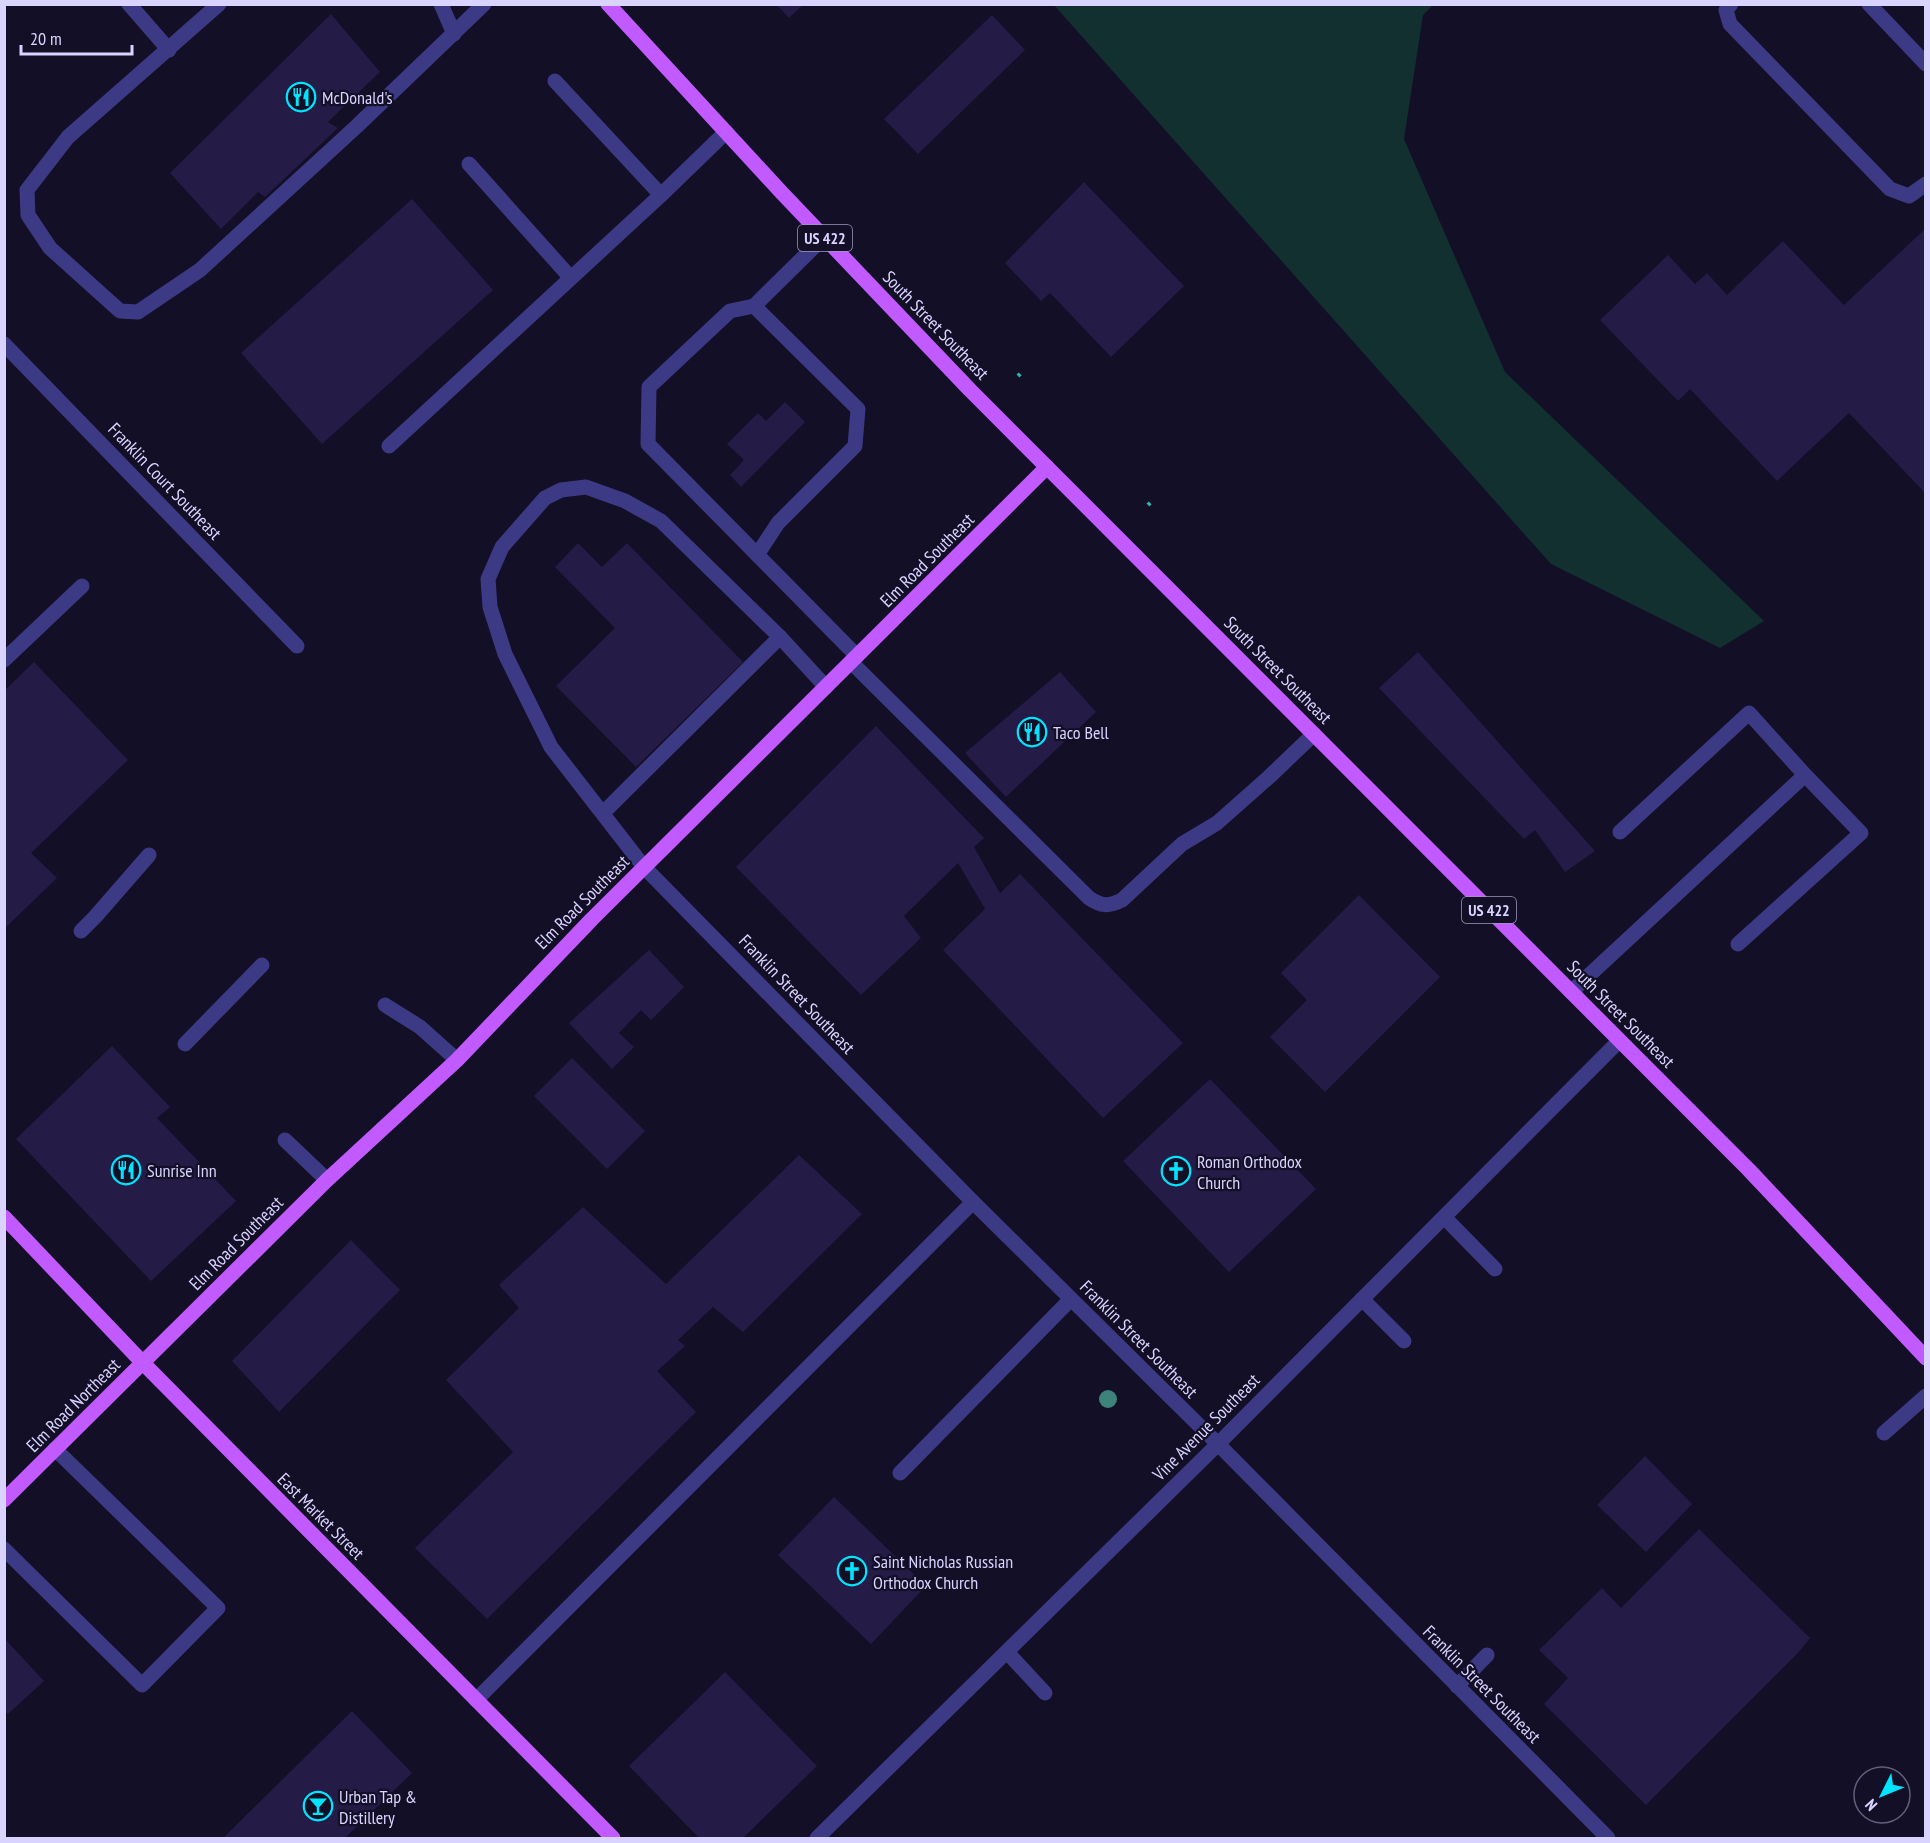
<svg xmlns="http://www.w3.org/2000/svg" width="1930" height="1843" viewBox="0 0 1930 1843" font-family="'PT Sans Narrow',sans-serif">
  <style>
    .green { fill: #12302f }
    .building { fill: #241b47 }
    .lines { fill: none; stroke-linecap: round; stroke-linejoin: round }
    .path { stroke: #2fb8b0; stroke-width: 4; stroke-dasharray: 3 4.5; stroke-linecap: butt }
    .minor { stroke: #3d3a85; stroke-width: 15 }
    .major { stroke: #c25bff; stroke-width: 15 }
    .tree { fill: #3d827b }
    .labels { text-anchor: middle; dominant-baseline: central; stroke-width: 4.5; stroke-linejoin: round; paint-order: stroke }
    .shield { fill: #130f26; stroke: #9e99be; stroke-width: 1.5 }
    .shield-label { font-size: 16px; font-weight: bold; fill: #d9d4ff }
    .poi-label { font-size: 18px; fill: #d9d4ff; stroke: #130f26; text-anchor: start }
    .street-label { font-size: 18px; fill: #d9d4ff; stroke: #130f26 }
  </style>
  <rect width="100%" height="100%" fill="#130f26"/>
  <path class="green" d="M1054,5H1433L1423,15L1404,139L1505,372L1764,621L1720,648L1551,564Z"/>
  <g class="building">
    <path d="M776,4H804L789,18Z"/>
    <path d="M331,14L380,72L328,122L338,128L265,197L258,192L221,229L170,173Z"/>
    <path d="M992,15L1025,50L918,154L884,119Z"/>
    <path d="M1084,182L1184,286L1111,357L1050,293L1041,301L1005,263Z"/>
    <path d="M412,199L493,290L322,444L241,353Z"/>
    <path d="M1926,228V494L1849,413L1777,481L1690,389L1678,401L1600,320L1668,255L1695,284L1707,273L1727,295L1783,241L1844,305Z"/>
    <path d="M785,402L805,422L741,487L730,475L744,460L727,444L758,413L766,421Z"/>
    <path d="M578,543L602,567L627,543L743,662L636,767L556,686L615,628L555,567Z"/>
    <path d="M1418,652L1595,851L1565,872L1535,830L1524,839L1379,688Z"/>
    <path d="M34,662L128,760L31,853L57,878L4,929V691Z"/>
    <path d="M1060,672L1096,712L1006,797L965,753Z"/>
    <path d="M876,726L984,838L974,847L1000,893L1020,874L1183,1043L1103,1118L943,950L985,909L958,863L904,916L921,938L861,995L736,867Z"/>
    <path d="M1359,895L1440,977L1325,1092L1270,1037L1307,1000L1281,973Z"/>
    <path d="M649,950L684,987L651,1020L641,1010L619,1033L634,1047L612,1069L569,1023Z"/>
    <path d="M112,1046L170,1107L157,1118L236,1201L151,1281L16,1139Z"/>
    <path d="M572,1058L645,1131L607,1169L534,1096Z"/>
    <path d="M1210,1079L1316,1189L1229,1272L1123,1161Z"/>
    <path d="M799,1155L862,1214L743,1332L713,1307L678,1340L685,1346L657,1371L696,1412L487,1619L415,1548L513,1452L446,1380L519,1308L499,1285L583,1207L666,1284Z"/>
    <path d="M351,1240L400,1290L279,1412L232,1361Z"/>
    <path d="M1645,1456L1692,1504L1646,1552L1597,1505Z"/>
    <path d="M834,1497L926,1586L871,1644L778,1555Z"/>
    <path d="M1699,1529L1810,1638L1798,1653L1646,1805L1544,1704L1568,1678L1539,1650L1602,1588L1621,1608Z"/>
    <path d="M4,1638L44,1681L8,1714L4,1711Z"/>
    <path d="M725,1672L817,1766L743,1838H699L629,1766Z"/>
    <path d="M352,1711L412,1773L345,1838H223Z"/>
  </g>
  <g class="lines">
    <g class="path">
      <path d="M1018,376L1023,371"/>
      <path d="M1148,505L1152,501"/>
    </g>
    <g class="minor">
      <path d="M129,4L169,50"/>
      <path d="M219,4L68,137L27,190L28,215L50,248L120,311L138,312L200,270L357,126L484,4"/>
      <path d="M441,4L454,34"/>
      <path d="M1731,4L1726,10L1730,24L1890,189L1909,196L1926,184"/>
      <path d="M1869,4L1926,64"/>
      <path d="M555,81L661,195"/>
      <path d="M469,164L570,277"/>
      <path d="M754,306L824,237"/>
      <path d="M4,344L297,646"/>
      <path d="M389,446L661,195L726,132"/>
      <path d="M757,555L778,523L855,446L858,409L754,306L730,311L649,387L648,444L857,656"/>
      <path d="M780,637L661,521L625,501L586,487L561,490L545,498L502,547L488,579L490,607L505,654L551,747L644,867L973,1202L1218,1444L1608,1838"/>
      <path d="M4,660L82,586"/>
      <path d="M851,662L1089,898C1101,906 1108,907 1122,900L1182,844L1217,823L1269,777L1314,734"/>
      <path d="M603,813L780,637L826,687"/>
      <path d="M81,931L95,917L149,855"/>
      <path d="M1738,944L1861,833L1805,775"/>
      <path d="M1571,992L1805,775L1749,713L1620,832"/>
      <path d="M385,1005L420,1027L457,1060"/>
      <path d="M185,1044L262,965"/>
      <path d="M285,1140L327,1180"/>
      <path d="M1444,1217L1495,1269"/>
      <path d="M1362,1299L1404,1341"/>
      <path d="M1884,1433L1926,1396"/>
      <path d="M900,1473L1071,1299"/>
      <path d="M4,1549L142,1685L218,1608L55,1449"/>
      <path d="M1007,1652L1045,1693"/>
      <path d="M1457,1686L1487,1655"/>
      <path d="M476,1700L973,1202"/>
      <path d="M817,1838L1218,1444L1619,1041"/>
    </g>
    <g class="major">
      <path d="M608,4L782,193L970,390L1749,1170L1926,1358"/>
      <path d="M4,1217L143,1363L613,1838"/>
      <path d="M4,1500L327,1180L457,1060L592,919L1047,467"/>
    </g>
  </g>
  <circle class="tree" cx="1108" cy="1399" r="9"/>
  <defs>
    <g id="restaurant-ring" transform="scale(1.5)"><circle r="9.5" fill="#130f26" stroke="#00e5ff" stroke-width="1.5"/><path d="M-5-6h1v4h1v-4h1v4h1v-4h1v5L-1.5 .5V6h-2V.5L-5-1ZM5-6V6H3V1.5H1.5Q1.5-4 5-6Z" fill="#00e5ff"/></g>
    <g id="church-ring" transform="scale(1.5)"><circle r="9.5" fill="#130f26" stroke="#00e5ff" stroke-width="1.5"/><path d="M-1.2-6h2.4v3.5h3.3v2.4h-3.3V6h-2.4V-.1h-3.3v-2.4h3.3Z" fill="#00e5ff"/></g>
    <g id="bar-ring" transform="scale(1.5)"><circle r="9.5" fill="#130f26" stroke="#00e5ff" stroke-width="1.5"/><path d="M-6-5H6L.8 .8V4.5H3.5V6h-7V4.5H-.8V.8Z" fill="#00e5ff"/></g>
  </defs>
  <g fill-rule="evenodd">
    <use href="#restaurant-ring" x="301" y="97"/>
    <use href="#restaurant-ring" x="1032" y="732"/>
    <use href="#restaurant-ring" x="126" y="1170"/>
    <use href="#church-ring" x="1176" y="1171"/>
    <use href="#church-ring" x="852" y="1571"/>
    <use href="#bar-ring" x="318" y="1806"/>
  </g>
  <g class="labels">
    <g class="shield">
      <rect x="798" y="225" width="54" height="26" rx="4.5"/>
      <rect x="1462" y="897" width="54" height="26" rx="4.5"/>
    </g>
    <g class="shield-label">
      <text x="825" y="238">US 422</text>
      <text x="1489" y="910">US 422</text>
    </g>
    <g class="poi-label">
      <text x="322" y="97">McDonald's</text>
      <text x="1053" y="732">Taco Bell</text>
      <text x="1197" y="1161">Roman Orthodox<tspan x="1197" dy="21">Church</tspan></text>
      <text x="147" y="1170">Sunrise Inn</text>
      <text x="873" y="1561">Saint Nicholas Russian<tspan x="873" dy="21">Orthodox Church</tspan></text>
      <text x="339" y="1796">Urban Tap &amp;<tspan x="339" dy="21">Distillery</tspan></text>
    </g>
    <g class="street-label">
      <text transform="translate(936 325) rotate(46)">South Street Southeast</text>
      <text transform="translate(165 481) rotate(46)">Franklin Court Southeast</text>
      <text transform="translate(927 560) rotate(-45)">Elm Road Southeast</text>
      <text transform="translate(1278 670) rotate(45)">South Street Southeast</text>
      <text transform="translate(582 902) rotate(-45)">Elm Road Southeast</text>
      <text transform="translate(797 994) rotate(46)">Franklin Street Southeast</text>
      <text transform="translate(1621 1014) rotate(45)">South Street Southeast</text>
      <text transform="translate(236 1243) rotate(-45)">Elm Road Southeast</text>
      <text transform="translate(1139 1339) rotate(45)">Franklin Street Southeast</text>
      <text transform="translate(73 1405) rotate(-45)">Elm Road Northeast</text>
      <text transform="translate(1206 1427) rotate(-45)">Vine Avenue Southeast</text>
      <text transform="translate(321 1516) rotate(45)">East Market Street</text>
      <text transform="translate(1482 1684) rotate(45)">Franklin Street Southeast</text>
    </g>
  </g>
  <rect width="1930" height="1843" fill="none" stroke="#d9d4ff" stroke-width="12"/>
  <g transform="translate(1882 1795) rotate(227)"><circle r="28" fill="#130f26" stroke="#625e7d" stroke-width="1.5"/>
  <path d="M0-4.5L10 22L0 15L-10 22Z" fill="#00e5ff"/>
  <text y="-9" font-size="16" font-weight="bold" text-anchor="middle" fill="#d9d4ff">N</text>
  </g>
  <path d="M21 45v9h111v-9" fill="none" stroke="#d9d4ff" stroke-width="3"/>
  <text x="30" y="45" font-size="18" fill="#d9d4ff" stroke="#130f26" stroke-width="4.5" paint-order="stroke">20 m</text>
</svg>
